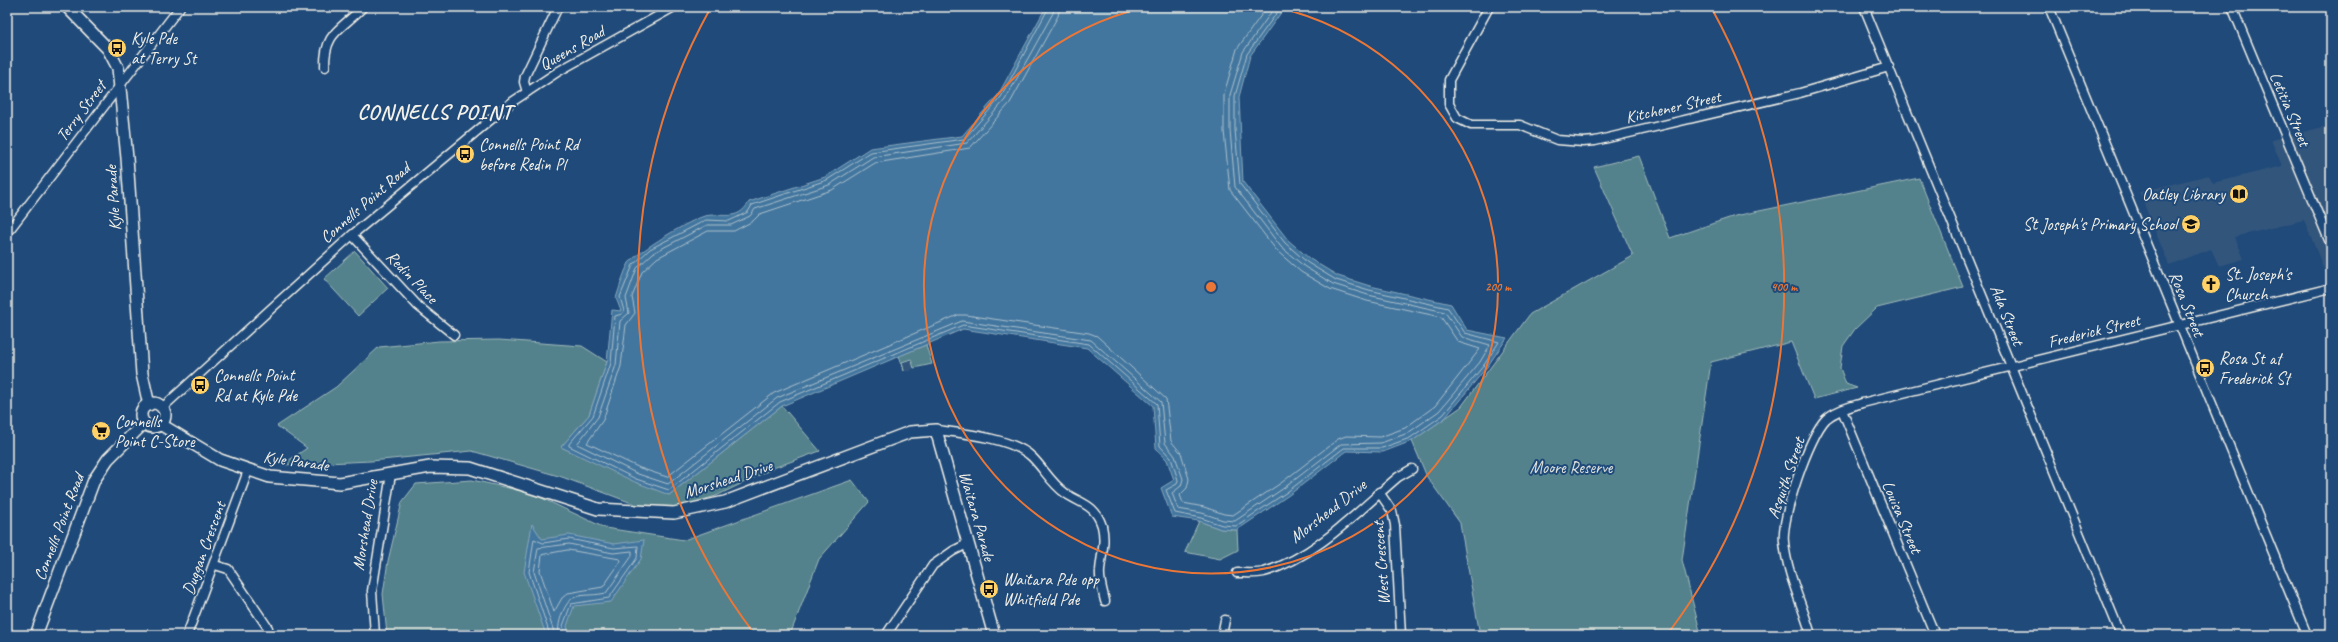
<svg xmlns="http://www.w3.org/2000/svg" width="2338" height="642" viewBox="0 0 2338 642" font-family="Caveat,sans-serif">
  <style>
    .built { fill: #32557b }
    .green { fill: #52828c; stroke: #a3baba }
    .water { fill: #42769f; stroke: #89a7bc }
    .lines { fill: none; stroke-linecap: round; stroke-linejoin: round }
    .shore { stroke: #adc0cb; stroke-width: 1 }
    .street-casing { stroke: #f4f1e8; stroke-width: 11 }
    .secondary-casing { stroke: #f4f1e8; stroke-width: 14 }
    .street { stroke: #1f4a7a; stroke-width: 8 }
    .secondary { stroke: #1f4a7a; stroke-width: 11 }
    .ring { fill: none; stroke: #ea7738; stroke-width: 2 }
    .labels { text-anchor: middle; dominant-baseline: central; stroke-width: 4; stroke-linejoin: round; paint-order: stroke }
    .poi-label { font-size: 17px; fill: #f4f1e8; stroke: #1f4a7a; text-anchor: start }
    .street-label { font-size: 17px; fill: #f4f1e8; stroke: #1f4a7a }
    .park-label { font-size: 17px; fill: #dce0da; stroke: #1f4a7a }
    .district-label { font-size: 21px; font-weight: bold; letter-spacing: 1px; fill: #f4f1e8; stroke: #1f4a7a }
    .centre { fill: #ea7738; stroke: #1f4a7a; stroke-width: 2 }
    .ring-label { font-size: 12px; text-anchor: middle; font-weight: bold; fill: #ea7738; stroke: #1f4a7a; stroke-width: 4; stroke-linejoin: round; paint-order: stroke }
  </style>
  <rect width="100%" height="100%" fill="#1f4a7a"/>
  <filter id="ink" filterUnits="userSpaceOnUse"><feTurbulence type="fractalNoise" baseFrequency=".025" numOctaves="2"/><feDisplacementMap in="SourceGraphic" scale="8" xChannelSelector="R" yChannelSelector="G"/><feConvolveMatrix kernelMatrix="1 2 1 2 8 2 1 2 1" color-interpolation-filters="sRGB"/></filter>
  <g filter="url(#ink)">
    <g class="built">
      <path d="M2331,125V287L2304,220L2235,237L2244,259L2219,266L2211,249L2169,265L2139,192L2209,175L2213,183L2282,166L2271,140Z"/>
      <circle cx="908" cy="366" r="5.5"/>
    </g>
    <g class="green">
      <path d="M1639,156L1670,238L1735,216L1919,178L1963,287L1877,308L1855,329L1843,346L1840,368L1846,384L1857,388L1814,399L1791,342L1711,362L1682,560L1701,635H1480L1460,523L1427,477L1412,441L1461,407L1530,314L1633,256L1594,167Z"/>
      <path d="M355,251L388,288L358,316L324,279Z"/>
      <path d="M499,340L582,346L607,362L589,415L561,447L669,495L782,406L820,451L776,467L716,496L671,509L640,506L562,477L472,451L371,461L282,465L307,448L277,426L336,387L379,347L439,341Z"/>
      <path d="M926,345L932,364L914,368L911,359L902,362L904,371L899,356Z"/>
      <path d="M472,480L531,493L605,528L684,540L852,480L869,502L819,559L790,635H387L383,594L388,561L402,502L416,484Z"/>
      <path d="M1199,521L1221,529L1237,530L1238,550L1220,559L1185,552Z"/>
    </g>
    <g class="water">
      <path d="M1046,7H1285L1250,56L1239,97L1243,182L1288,240L1310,259L1338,276L1370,286L1451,304L1467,330L1507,338L1487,367L1445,418L1412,441L1383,452L1346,451L1289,495L1237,530L1221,529L1199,521L1172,517L1161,488L1174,480L1167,460L1156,448L1153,406L1087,348L963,329L782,406L669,495L635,482L561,447L589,415L607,362L612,310L621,311L616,298C620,287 623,273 629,263C637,252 691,219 705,216C721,212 737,223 749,202L825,177L870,148L962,136L998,95Z"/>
      <path d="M532,524L542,539L569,535L614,544L644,540L641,559L611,602L574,606L567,626L569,635H546L524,572Z"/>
    </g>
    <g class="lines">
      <g class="shore">
        <path d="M1049,7L1001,97L964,139L871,152L827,180L752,205L748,212L729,221L706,220L650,249L633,265L620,297L624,311L622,314L615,316L611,363L593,416L569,444V446L636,479L669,490L780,402L963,325L1089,344L1157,404L1160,446L1171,458L1178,480L1177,484L1166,490L1175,513L1201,518L1222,525L1236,526L1287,492L1344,448H1382L1410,438L1443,415L1484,365L1499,342L1465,333L1448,308L1369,290L1336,280L1308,263L1285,243L1240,184L1235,130V96L1247,54L1281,7"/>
        <path d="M1054,7L1053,13L1005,100L967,143L873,157L829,185L755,209L750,216L731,225H707L653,253L637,268L626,298L629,313L620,321L616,365L598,417L577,444L638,474L668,484L777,398L962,321L1091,340L1161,402L1165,443L1175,456L1183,479L1181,486L1172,493L1178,509L1202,513L1223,520L1235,521L1284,488L1341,444L1381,443L1408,433L1439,411L1480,362L1490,345L1462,337L1445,312L1368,295L1333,284L1305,267L1281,247L1235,187L1230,130V95L1243,52L1275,7"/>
        <path d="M1060,7L1058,16L1010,103L970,148L875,163L832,190L760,214L753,221L734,231H708L657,258L642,272L632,297L635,313L626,325L621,366L603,420L587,443L640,468L667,477L774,393L958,315H966L1089,333L1097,336L1166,399L1171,441L1181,453L1189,479L1187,488L1180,495L1183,503L1204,507L1224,514L1233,515L1281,483L1338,439L1346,436L1380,437L1405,428L1435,406L1480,349L1458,342L1441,317L1367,301L1330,289L1301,272L1277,251L1230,190L1224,131V94L1237,49L1267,7"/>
        <path d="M568,550L620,559L621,561L603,587L568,593L562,598L554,612L540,571L542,555Z"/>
        <path d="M550,635L529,572L534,539L543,543L569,539L614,548L638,546L637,558L609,598L571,604L563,626L565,635"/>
        <path d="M555,635L534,572L538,548L569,544L613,553L632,551V556L606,593C584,598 571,589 562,614C559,622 558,627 559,635"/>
      </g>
      <g class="street-casing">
        <g id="street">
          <path d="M1489,7L1449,80V104L1457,118L1471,125H1520L1557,140L1583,142L1595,141L1800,93L1889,67"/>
          <path d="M1864,7L2121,635"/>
          <path d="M2049,7L2307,635"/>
          <path d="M2232,7L2331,245"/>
          <path d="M325,67C324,32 341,30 363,7"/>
          <path d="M527,92L524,82L525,76L558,7"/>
          <path d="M7,233L180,7"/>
          <path d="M352,235L418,306L454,335"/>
          <path d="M162,408L352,235L512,102L559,71L674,7"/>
          <path d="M1842,410L1935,635"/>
          <path d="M936,430C961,433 1013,438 1032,457C1044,469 1051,483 1065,493C1081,504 1095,504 1102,526C1106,543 1101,555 1100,571C1099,580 1103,592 1105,601"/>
          <path d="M1379,492L1392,511L1395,525L1401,635"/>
          <path d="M215,565L228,569L268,628"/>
          <path d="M1237,573C1245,573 1256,574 1264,572C1316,557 1358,511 1398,477L1412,469"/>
          <path d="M7,633L12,635"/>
          <path d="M187,635L248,471"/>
          <path d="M375,635L372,591L391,474"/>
          <path d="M886,635L933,565L953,551L967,544"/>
          <path d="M1222,635L1225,620"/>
          <path d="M1811,635C1802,604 1787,574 1784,542C1781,518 1809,436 1826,419C1836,410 1850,407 1862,403L2331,288"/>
        </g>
      </g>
      <g class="secondary-casing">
        <g id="secondary">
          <path d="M67,7L108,49L118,68L127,158L142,374L149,405"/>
          <circle cx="153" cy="415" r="12"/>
          <path d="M160,424L220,460L270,477L340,483L430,467L470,468L598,509L674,513L725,502L910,432L936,430L994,635"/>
          <path d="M36,635L94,480L108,459L144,423"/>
        </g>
      </g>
      <use href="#street" class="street"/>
      <use href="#secondary" class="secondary"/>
    </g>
  </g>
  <g class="ring">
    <path d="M1276 7A287 287 0 1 1 1146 7"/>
    <path d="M753 632A573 573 0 0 1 710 9M1712 9A573 573 0 0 1 1669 632"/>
  </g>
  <defs>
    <g id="bus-disc" transform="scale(1)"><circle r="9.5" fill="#ffd166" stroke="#1f4a7a"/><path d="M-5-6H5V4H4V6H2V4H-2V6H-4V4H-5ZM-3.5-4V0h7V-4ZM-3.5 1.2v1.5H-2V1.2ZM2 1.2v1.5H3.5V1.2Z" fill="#111"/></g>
    <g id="library-disc" transform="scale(1)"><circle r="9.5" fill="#ffd166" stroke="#1f4a7a"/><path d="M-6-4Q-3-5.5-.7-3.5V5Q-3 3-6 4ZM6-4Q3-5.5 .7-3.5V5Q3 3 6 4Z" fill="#111"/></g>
    <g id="school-disc" transform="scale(1)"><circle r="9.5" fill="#ffd166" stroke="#1f4a7a"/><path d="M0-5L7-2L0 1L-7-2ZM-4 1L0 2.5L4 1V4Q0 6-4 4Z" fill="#111"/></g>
    <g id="church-disc" transform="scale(1)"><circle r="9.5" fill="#ffd166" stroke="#1f4a7a"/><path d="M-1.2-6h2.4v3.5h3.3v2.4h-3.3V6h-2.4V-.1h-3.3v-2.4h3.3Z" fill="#111"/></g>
    <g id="supermarket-disc" transform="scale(1)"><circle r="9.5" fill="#ffd166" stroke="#1f4a7a"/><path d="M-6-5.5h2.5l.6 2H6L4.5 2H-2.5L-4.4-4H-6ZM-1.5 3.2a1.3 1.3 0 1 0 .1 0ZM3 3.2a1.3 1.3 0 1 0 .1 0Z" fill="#111"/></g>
  </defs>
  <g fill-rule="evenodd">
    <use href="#bus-disc" x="117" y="48"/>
    <use href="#bus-disc" x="465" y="154"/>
    <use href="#library-disc" x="2239" y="194"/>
    <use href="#school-disc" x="2191" y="224"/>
    <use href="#church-disc" x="2211" y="284"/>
    <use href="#bus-disc" x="2205" y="368"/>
    <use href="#bus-disc" x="200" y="385"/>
    <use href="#supermarket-disc" x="101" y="431"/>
    <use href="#bus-disc" x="989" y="589"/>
  </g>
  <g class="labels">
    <g class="poi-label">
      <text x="131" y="38">Kyle Pde<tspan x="131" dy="20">at Terry St</tspan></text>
      <text x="479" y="144">Connells Point Rd<tspan x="479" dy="20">before Redin Pl</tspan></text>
      <text x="2225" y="194" text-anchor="end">Oatley Library</text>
      <text x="2177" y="224" text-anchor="end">St Joseph's Primary School</text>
      <text x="2225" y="274">St. Joseph's<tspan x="2225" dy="20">Church</tspan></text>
      <text x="2219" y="358">Rosa St at<tspan x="2219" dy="20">Frederick St</tspan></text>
      <text x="214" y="375">Connells Point<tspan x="214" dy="20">Rd at Kyle Pde</tspan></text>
      <text x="115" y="421">Connells<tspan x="115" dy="20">Point C-Store</tspan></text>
      <text x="1003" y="579">Waitara Pde opp<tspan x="1003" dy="20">Whitfield Pde</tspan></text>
    </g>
    <g class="street-label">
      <text transform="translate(572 48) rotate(-30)">Queens Road</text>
      <text transform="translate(1673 107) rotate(-13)">Kitchener Street</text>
      <text transform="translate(2290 109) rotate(67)">Letitia Street</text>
      <text transform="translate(81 111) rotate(-53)">Terry Street</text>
      <text transform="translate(113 198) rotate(-94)">Kyle Parade</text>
      <text transform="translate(365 203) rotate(-41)">Connells Point Road</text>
      <text transform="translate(412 277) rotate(46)">Redin Place</text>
      <text transform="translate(2187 304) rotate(68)">Rosa Street</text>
      <text transform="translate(2007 315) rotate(68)">Ada Street</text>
      <text transform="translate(2094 331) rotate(-14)">Frederick Street</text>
      <text transform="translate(296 461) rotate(8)">Kyle Parade</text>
      <text transform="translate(1786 478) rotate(-71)">Asquith Street</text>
      <text transform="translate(728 479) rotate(-18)">Morshead Drive</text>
      <text transform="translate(1328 511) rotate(-38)">Morshead Drive</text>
      <text transform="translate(977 516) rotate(74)">Waitara Parade</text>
      <text transform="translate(1902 517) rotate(67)">Louisa Street</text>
      <text transform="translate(365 525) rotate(-81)">Morshead Drive</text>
      <text transform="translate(59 527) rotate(-69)">Connells Point Road</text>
      <text transform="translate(204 548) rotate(-70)">Duggan Crescent</text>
      <text transform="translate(1381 563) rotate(-94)">West Crescent</text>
    </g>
    <g class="park-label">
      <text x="1571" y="467">Moore Reserve</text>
    </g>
    <g class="district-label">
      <text x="435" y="112">CONNELLS POINT</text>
    </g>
  </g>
  <circle cx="1211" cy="287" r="6" class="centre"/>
  <g class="ring-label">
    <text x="1498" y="291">200 m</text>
    <text x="1784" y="291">400 m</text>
  </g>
  <rect width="2338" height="642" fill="none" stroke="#1f4a7a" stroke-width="24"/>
  <rect x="12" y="12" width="2314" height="618" fill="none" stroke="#f4f1e8" stroke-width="1.5" filter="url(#ink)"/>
</svg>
